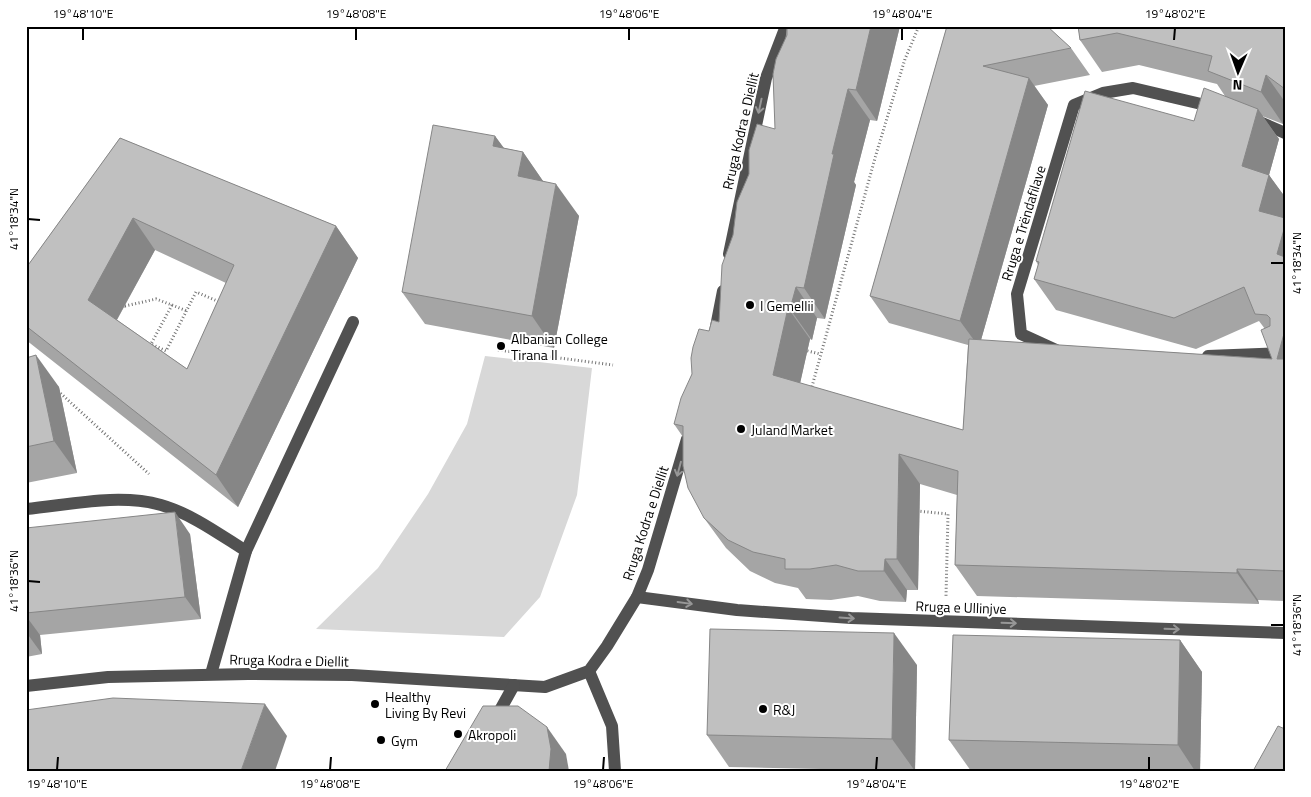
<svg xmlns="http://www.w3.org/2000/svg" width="1311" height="797" viewBox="0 0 1311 797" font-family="'Titillium Web',sans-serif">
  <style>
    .green { fill: #d8d8d8 }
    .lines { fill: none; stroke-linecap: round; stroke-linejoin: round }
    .path { stroke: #737373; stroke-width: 3; stroke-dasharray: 1 2.5; stroke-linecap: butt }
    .minor { stroke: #515151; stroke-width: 12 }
    .wall { fill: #a5a5a5; fill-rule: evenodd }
    .shaded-wall { fill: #868686 }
    .building { fill: #c0c0c0; stroke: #868686; fill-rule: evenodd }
    .oneway { stroke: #979797 }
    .ticks { fill: none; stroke: #000; stroke-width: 2 }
    .poi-dot { fill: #000; stroke: #fff; stroke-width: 2 }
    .labels { text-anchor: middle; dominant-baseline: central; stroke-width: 4; stroke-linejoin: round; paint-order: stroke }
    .street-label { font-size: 14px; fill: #000; stroke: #fff }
    .poi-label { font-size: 14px; fill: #000; stroke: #fff; text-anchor: start }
    .neatline { fill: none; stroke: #000; stroke-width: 2 }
    .ticks-label { font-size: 12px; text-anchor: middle; fill: #000 }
  </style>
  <rect width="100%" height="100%" fill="#fff"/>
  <path class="green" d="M485,356L592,368L577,495L540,597L504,637L316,629L378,568L428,494L467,424Z"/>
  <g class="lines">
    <g class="path">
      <path d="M122,304L125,306L156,299L172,305L151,344L166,351L196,292L222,303"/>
      <path d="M172,305L187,311"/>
      <path d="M498,350L613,365"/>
      <path d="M804,350L820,354"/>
      <path d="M811,390L877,151L905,59L919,26"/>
      <path d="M58,391L149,474"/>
      <path d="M917,511L948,514L946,596"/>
    </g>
    <g class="minor">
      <path d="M1255,120L1285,133"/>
      <path d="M729,254L766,78L786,26"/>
      <path d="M714,337L723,291"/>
      <path d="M1056,350L1021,334L1017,294L1074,105L1103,93L1133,88L1214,107"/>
      <path d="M1208,356L1285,353"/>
      <path d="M26,509C69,505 118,493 161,505C192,514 219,534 246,551"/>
      <path d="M637,597L737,610L851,618L1285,633"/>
      <path d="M589,671L612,726L615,771"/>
      <path d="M211,674L246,551L353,322"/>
      <path d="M26,686L108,677L248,674L352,675L545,687L589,671L607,646L637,597L648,570L687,439"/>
      <path d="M494,721L514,685"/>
    </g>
  </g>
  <g class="wall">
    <path d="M787,26H900L877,121L870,120L854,182L856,185L825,319L817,318L812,340L810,339L800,383L963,430L968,345L889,323L870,296L947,26L1071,48L1090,75L1034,86L1048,105L981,340L1272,359L1265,329L1259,321L1196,349L1056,310L1034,279L1038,265L1036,261L1194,121L1225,96L1217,84L1139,65L1102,72L1080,40L1078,26H1285V119L1283,124L1262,116L1279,139L1269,175L1285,197V601L1258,600L1259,604L977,596L955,565L957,495L920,484L918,590H907L906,602L880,601L858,596L831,600L806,599L798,588L775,583L750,571L726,548L704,518L683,437L674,424L692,374L709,331L719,322L775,129Z"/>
    <path d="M495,136L504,148L523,152L543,181L579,216L554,348L425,324L402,292Z"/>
    <path d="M120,138L336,226L358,258L238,507L26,340V268ZM155,250L226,283L187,369L117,320Z"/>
    <path d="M26,358L59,387L77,473L26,483Z"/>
    <path d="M26,528L190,534L201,619L40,635L42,654L26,657Z"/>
    <path d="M1180,640L1202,672L1200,771H971L949,740Z"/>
    <path d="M917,665L915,771L729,767L707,735Z"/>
  </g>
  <g class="shaded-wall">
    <path d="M871,26H900L877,121L856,90Z"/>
    <path d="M1266,75L1285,102V119L1283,124L1261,92Z"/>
    <path d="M1029,78L1048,105L979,347L960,321Z"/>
    <path d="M848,89L870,120L854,182L856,185L825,319L804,288L832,154Z"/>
    <path d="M1258,109L1279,139L1269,175L1285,197V266L1277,254L1242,166Z"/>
    <path d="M495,136L518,168L493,146Z"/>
    <path d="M523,152L545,184L518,176Z"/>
    <path d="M556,184L579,216L554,348L532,316Z"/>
    <path d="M133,218L155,250L110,332L88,300Z"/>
    <path d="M336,226L358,258L238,507L216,475Z"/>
    <path d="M796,287L817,318L812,340L790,309Z"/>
    <path d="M788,308L810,339L795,406L773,375Z"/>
    <path d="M1285,330V371L1277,359Z"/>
    <path d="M36,355L59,387L77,473L54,441Z"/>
    <path d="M899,454L920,484L918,590L897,559Z"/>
    <path d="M175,512L190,534L201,619L185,597Z"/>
    <path d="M885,559L907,590L906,602L884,571Z"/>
    <path d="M1237,569L1258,600L1259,604L1237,573Z"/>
    <path d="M26,616L40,635L42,654L26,632Z"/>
    <path d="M894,633L917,665L915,771L892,739Z"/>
    <path d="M1180,640L1202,672L1200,771H1195L1178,745Z"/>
    <path d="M265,704L287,736L275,771H241Z"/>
    <path d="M547,727L566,754L569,771H549Z"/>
  </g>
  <g class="building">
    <path d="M787,26H871L856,90L848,89L832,154H834L804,288L796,287L790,309L788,308L773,375L963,430L969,339L1272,359L1261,330L1270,326V318L1267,315L1255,314L1244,287L1174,318L1034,279L1039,262L1036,261L1085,91L1194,121L1204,88L1258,109L1242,166L1269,175L1259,211L1285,218V226L1277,254L1285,257V330L1277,359H1285V571L1237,569V573L955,565L958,471L899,454L897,559H885L884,571H858L836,565L810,569H785V559L753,552L728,540L704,518L688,488L683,466V426L674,424L681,398L692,374L691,358L693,347L699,329L709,331L712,320L719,322L722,265L733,235L737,202L749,174V150L757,124L775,129L773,74L776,59L787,35Z"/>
    <path d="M947,26H1047L1071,48L983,66L1029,78L960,321L870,296Z"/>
    <path d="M1078,26H1285V89L1266,75L1261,92L1208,71L1212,56L1117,33L1080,40Z"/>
    <path d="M433,125L495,136L493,146L523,152L518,176L556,184L532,316L402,292Z"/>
    <path d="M120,138L336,226L216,475L26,326V268ZM133,218L234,265L187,369L88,300Z"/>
    <path d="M36,355L54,441L26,447V358Z"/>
    <path d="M175,512L185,597L26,613V528Z"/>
    <path d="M710,629L894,633L892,739L707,735Z"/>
    <path d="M953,635L1180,640L1178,745L949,740Z"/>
    <path d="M113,698L265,704L241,771H26V710Z"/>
    <path d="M483,706H518L547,727L551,749L549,771H445Z"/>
    <path d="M1278,726L1285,729V771H1253Z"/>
  </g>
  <defs><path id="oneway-shaft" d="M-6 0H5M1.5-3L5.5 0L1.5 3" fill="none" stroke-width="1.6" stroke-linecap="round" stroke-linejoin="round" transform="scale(1.25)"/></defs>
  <g class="oneway">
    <use href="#oneway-shaft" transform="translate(760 106) rotate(102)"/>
    <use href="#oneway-shaft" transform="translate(679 469) rotate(105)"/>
    <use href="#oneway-shaft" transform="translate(685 603) rotate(8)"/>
    <use href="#oneway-shaft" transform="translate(847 618) rotate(4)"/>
    <use href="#oneway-shaft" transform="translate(1009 623) rotate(2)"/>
    <use href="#oneway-shaft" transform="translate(1172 629) rotate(2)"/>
  </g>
  <path class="ticks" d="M83,40V28M356,40V28M629,40V28M902,40V28M1174,40L1175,28M28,219L40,220M1271,263H1284M28,581L40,582M1271,625H1284M57,770L58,757M330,770L331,757M603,770L604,757M876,770L877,757M1149,770V757"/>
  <g class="poi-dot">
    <circle cx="750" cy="305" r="5"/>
    <circle cx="501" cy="346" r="5"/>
    <circle cx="741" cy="429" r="5"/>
    <circle cx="375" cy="704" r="5"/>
    <circle cx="763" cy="709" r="5"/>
    <circle cx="458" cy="734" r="5"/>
    <circle cx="381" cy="740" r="5"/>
  </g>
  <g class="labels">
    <g class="street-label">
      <text transform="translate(740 131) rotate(-77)">Rruga Kodra e Diellit</text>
      <text transform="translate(1023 223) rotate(-73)">Rruga e Trëndafilave</text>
      <text transform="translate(645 523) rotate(-72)">Rruga Kodra e Diellit</text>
      <text transform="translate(961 607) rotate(2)">Rruga e Ullinjve</text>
      <text transform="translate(289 660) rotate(1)">Rruga Kodra e Diellit</text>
    </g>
    <g class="poi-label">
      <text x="760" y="305">I Gemellii</text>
      <text x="511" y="338">Albanian College<tspan x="511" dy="16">Tirana II</tspan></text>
      <text x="751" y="429">Juland Market</text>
      <text x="385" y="696">Healthy<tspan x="385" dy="16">Living By Revi</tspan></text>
      <text x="773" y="709">R&amp;J</text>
      <text x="468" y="734">Akropoli</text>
      <text x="391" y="740">Gym</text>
    </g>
  </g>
  <rect width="1311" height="797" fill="none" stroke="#ffffff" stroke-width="55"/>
  <g transform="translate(1238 72) rotate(182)" stroke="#ffffff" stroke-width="4" paint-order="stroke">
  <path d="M0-4L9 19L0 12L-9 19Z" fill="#000000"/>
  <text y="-8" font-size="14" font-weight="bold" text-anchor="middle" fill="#000000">N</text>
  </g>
  <rect x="28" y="28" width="1256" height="742" class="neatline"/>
  <g class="ticks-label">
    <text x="83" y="18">19°48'10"E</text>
    <text x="356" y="18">19°48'08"E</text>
    <text x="629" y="18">19°48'06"E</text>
    <text x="902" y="18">19°48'04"E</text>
    <text x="1175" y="18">19°48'02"E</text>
    <text transform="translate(14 219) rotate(-90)" y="4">41°18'34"N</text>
    <text transform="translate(1297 263) rotate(-90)" y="4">41°18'34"N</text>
    <text transform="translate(14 581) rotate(-90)" y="4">41°18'36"N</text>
    <text transform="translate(1297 625) rotate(-90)" y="4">41°18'36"N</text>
    <text x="57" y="788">19°48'10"E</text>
    <text x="330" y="788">19°48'08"E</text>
    <text x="603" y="788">19°48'06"E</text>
    <text x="876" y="788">19°48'04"E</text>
    <text x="1149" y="788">19°48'02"E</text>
  </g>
</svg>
